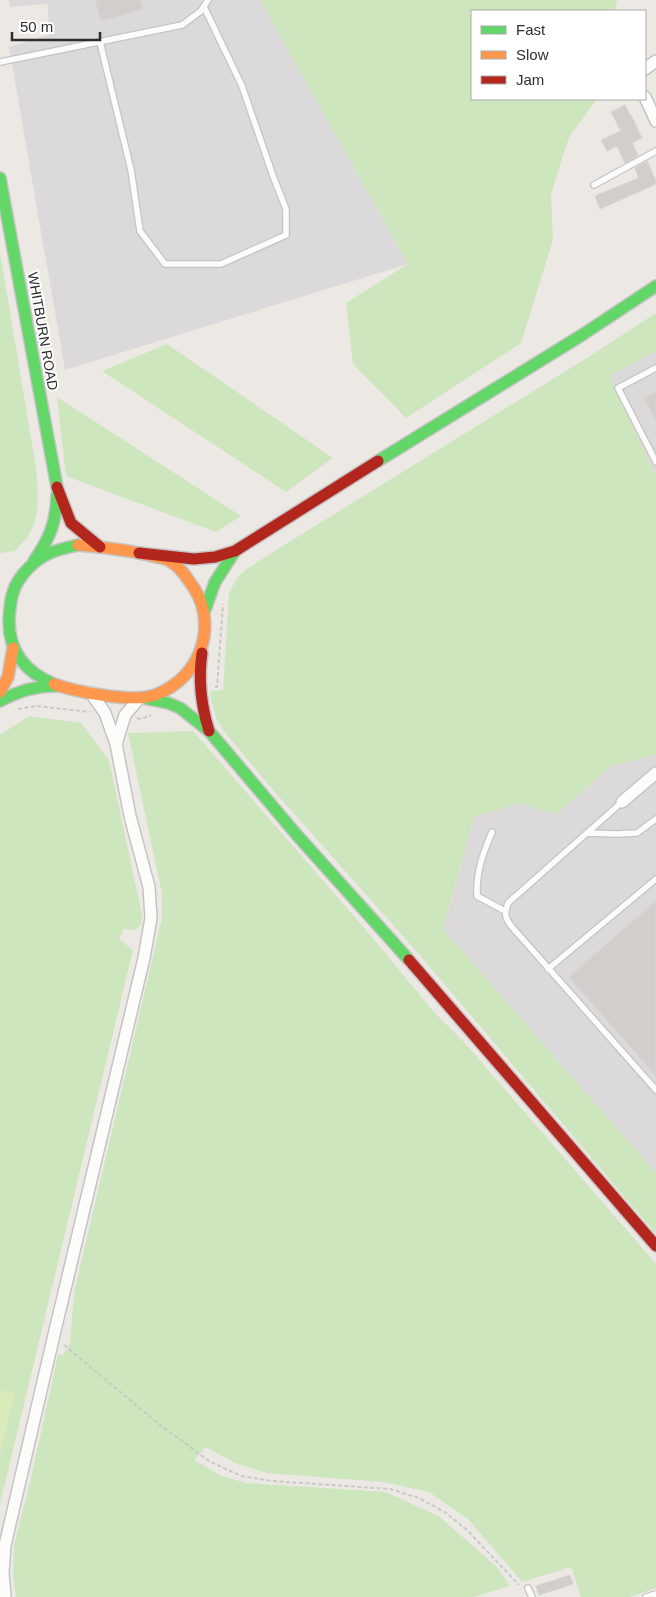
<svg xmlns="http://www.w3.org/2000/svg" width="656" height="1597" viewBox="0 0 656 1597" font-family="Helvetica,sans-serif">
  <style>
    .industrial { fill: #dcd9db }
    .green { fill: #cee6be }
    .pitch { fill: #d9eabb }
    .building { fill: #d1cecb; stroke: #d7d4d0 }
    .lines { fill: none; stroke-linecap: round; stroke-linejoin: round }
    .lane-casing { stroke: #c5c4c5; stroke-width: 8 }
    .street-casing { stroke: #c5c4c5; stroke-width: 14 }
    .fast-casing { stroke: #c5c4c5; stroke-width: 14 }
    .slow-casing { stroke: #c5c4c5; stroke-width: 14 }
    .jam-casing { stroke: #c5c4c5; stroke-width: 14 }
    .path { stroke: #c9c9c8; stroke-width: 2; stroke-dasharray: 4 2.5; stroke-linecap: butt }
    .lane { stroke: #fcfcfb; stroke-width: 5.5 }
    .street { stroke: #fcfcfb; stroke-width: 11 }
    .fast { stroke: #63d668; stroke-width: 11 }
    .slow { stroke: #ff974d; stroke-width: 11 }
    .jam { stroke: #b3261e; stroke-width: 11 }
    .labels { text-anchor: middle; dominant-baseline: central; stroke-width: 4; stroke-linejoin: round; paint-order: stroke }
    .street-label { font-size: 14px; fill: #2e2e2e; stroke: #fff }
  </style>
  <rect width="100%" height="100%" fill="#ece8e4"/>
  <g class="industrial">
    <path d="M9,0H260L408,264L65,370L9,47L49,35L48,4L10,7Z"/>
    <path d="M656,351V477L610,376Z"/>
    <path d="M656,755V1173L443,929L474,817L521,803L556,815L611,766Z"/>
  </g>
  <g class="green">
    <path d="M260,0H617L615,11H472V99H597L569,137L551,194L553,240L521,343L406,418L353,364L346,303L408,264Z"/>
    <path d="M0,252L36,468C38,488 41,518 28,536C25,541 19,546 15,551L0,553Z"/>
    <path d="M656,313V351L610,376L656,477V755L611,766L556,815L521,803L474,817L443,929L656,1173V1234L418,953L273,790L223,730L216,718L211,700L210,691L223,690L229,592L238,577L244,571L273,552L587,358Z"/>
    <path d="M167,344L333,458L286,492L102,371Z"/>
    <path d="M57,397L241,516L216,532L66,476Z"/>
    <path d="M29,716L81,723L109,760L142,915L141,924L136,930L124,929L119,939L133,950L0,1504V735Z"/>
    <path d="M193,731L372,937L433,1011L464,1042L656,1264V1588L630,1597H581L571,1567L522,1582L468,1519L429,1492L383,1482L267,1473L235,1463L206,1447L194,1460L222,1476L246,1483L386,1492L440,1517L498,1568L510,1586L473,1597H16L13,1575L14,1545L31,1478L58,1355L64,1354L70,1343L74,1293L162,918V893L128,733Z"/>
  </g>
  <path class="pitch" d="M0,1390L15,1394L0,1455Z"/>
  <g class="building">
    <path d="M95,0H140L143,9L101,21Z"/>
    <path d="M625,105L630,115H631L642,138L632,143L638,155L625,163L617,146L607,151L601,140L621,131L611,112Z"/>
    <path d="M647,161L656,181V184L600,209L595,196L639,178L635,168Z"/>
    <path d="M656,391V421L644,398Z"/>
    <path d="M656,901V1076L569,977Z"/>
    <path d="M570,1575L573,1584L539,1595L536,1586Z"/>
  </g>
  <g class="lines">
    <g class="lane-casing">
      <g id="lane">
        <path d="M100,42L131,170L140,231L165,264H221L286,235V209L273,176L242,86L204,7"/>
        <path d="M0,62L182,25L201,11L208,0"/>
        <path d="M594,185L656,151"/>
        <path d="M656,368L618,388L656,462"/>
        <path d="M622,802L508,903C504,914 505,918 512,927L656,1090"/>
        <path d="M492,832C483,853 476,872 477,896L505,911"/>
        <path d="M587,833L617,834L637,833L656,819"/>
        <path d="M548,969L656,879"/>
        <path d="M528,1588L532,1597"/>
        <path d="M646,1597L656,1594"/>
      </g>
    </g>
    <g class="street-casing">
      <g id="street">
        <path d="M645,69L656,61"/>
        <path d="M645,97L656,121"/>
        <path d="M116,744L125,715L139,699"/>
        <path d="M622,802L656,773"/>
        <path d="M5,1597L3,1573L5,1545L53,1339L144,958L151,918L149,887L130,816L116,744L105,713L91,693"/>
      </g>
    </g>
    <g class="fast-casing">
      <g id="fast">
        <path d="M0,178L57,487"/>
        <path d="M378,461L582,335L656,286"/>
        <path d="M34,561C50,538 56,523 57,495"/>
        <path d="M205,610L215,582L235,551"/>
        <path d="M54,684C20,670 5,645 10,608C11,595 16,582 24,573C40,554 55,550 78,545"/>
        <path d="M148,699L168,703L180,708L209,731L296,834L409,960"/>
        <path d="M0,701C18,691 37,685 58,686"/>
      </g>
    </g>
    <g class="slow-casing">
      <g id="slow">
        <path d="M54,684C76,692 133,703 155,695C202,678 221,621 189,581C184,573 176,564 168,560C162,557 155,557 149,555C126,550 102,547 78,545"/>
        <path d="M0,692L8,677L13,648"/>
      </g>
    </g>
    <g class="jam-casing">
      <g id="jam">
        <path d="M57,487L71,523L100,547"/>
        <path d="M139,553L194,559L215,557L235,551L378,461"/>
        <path d="M202,653C198,680 201,705 209,731"/>
        <path d="M409,960L656,1246"/>
      </g>
    </g>
    <g class="path">
      <path d="M215,687H217L223,604"/>
      <path d="M18,709L37,706L90,712"/>
      <path d="M137,718L141,719L151,715"/>
      <path d="M64,1345L160,1425L209,1461L241,1476L272,1481L390,1489L419,1498L446,1513L468,1531L519,1585"/>
    </g>
    <use href="#lane" class="lane"/>
    <use href="#street" class="street"/>
    <use href="#fast" class="fast"/>
    <use href="#slow" class="slow"/>
    <use href="#jam" class="jam"/>
  </g>
  <g class="labels">
    <g class="street-label">
      <text transform="translate(43 331) rotate(80)">WHITBURN ROAD</text>
    </g>
  </g>
  <rect x="471" y="10" width="175" height="90" fill="#ffffff" stroke="#ababab"/>
  <rect x="481" y="26" width="25" height="8" fill="#63d668" stroke="#ababab"/>
  <text x="516" y="35" font-size="15" fill="#2e2e2e">Fast</text>
  <rect x="481" y="51" width="25" height="8" fill="#ff974d" stroke="#ababab"/>
  <text x="516" y="60" font-size="15" fill="#2e2e2e">Slow</text>
  <rect x="481" y="76" width="25" height="8" fill="#b3261e" stroke="#ababab"/>
  <text x="516" y="85" font-size="15" fill="#2e2e2e">Jam</text>
  <path d="M12 32v8h88v-8" fill="none" stroke="#2e2e2e" stroke-width="2.5"/>
  <text x="20" y="32" font-size="15" fill="#2e2e2e" stroke="#ffffff" stroke-width="4" paint-order="stroke">50 m</text>
</svg>
